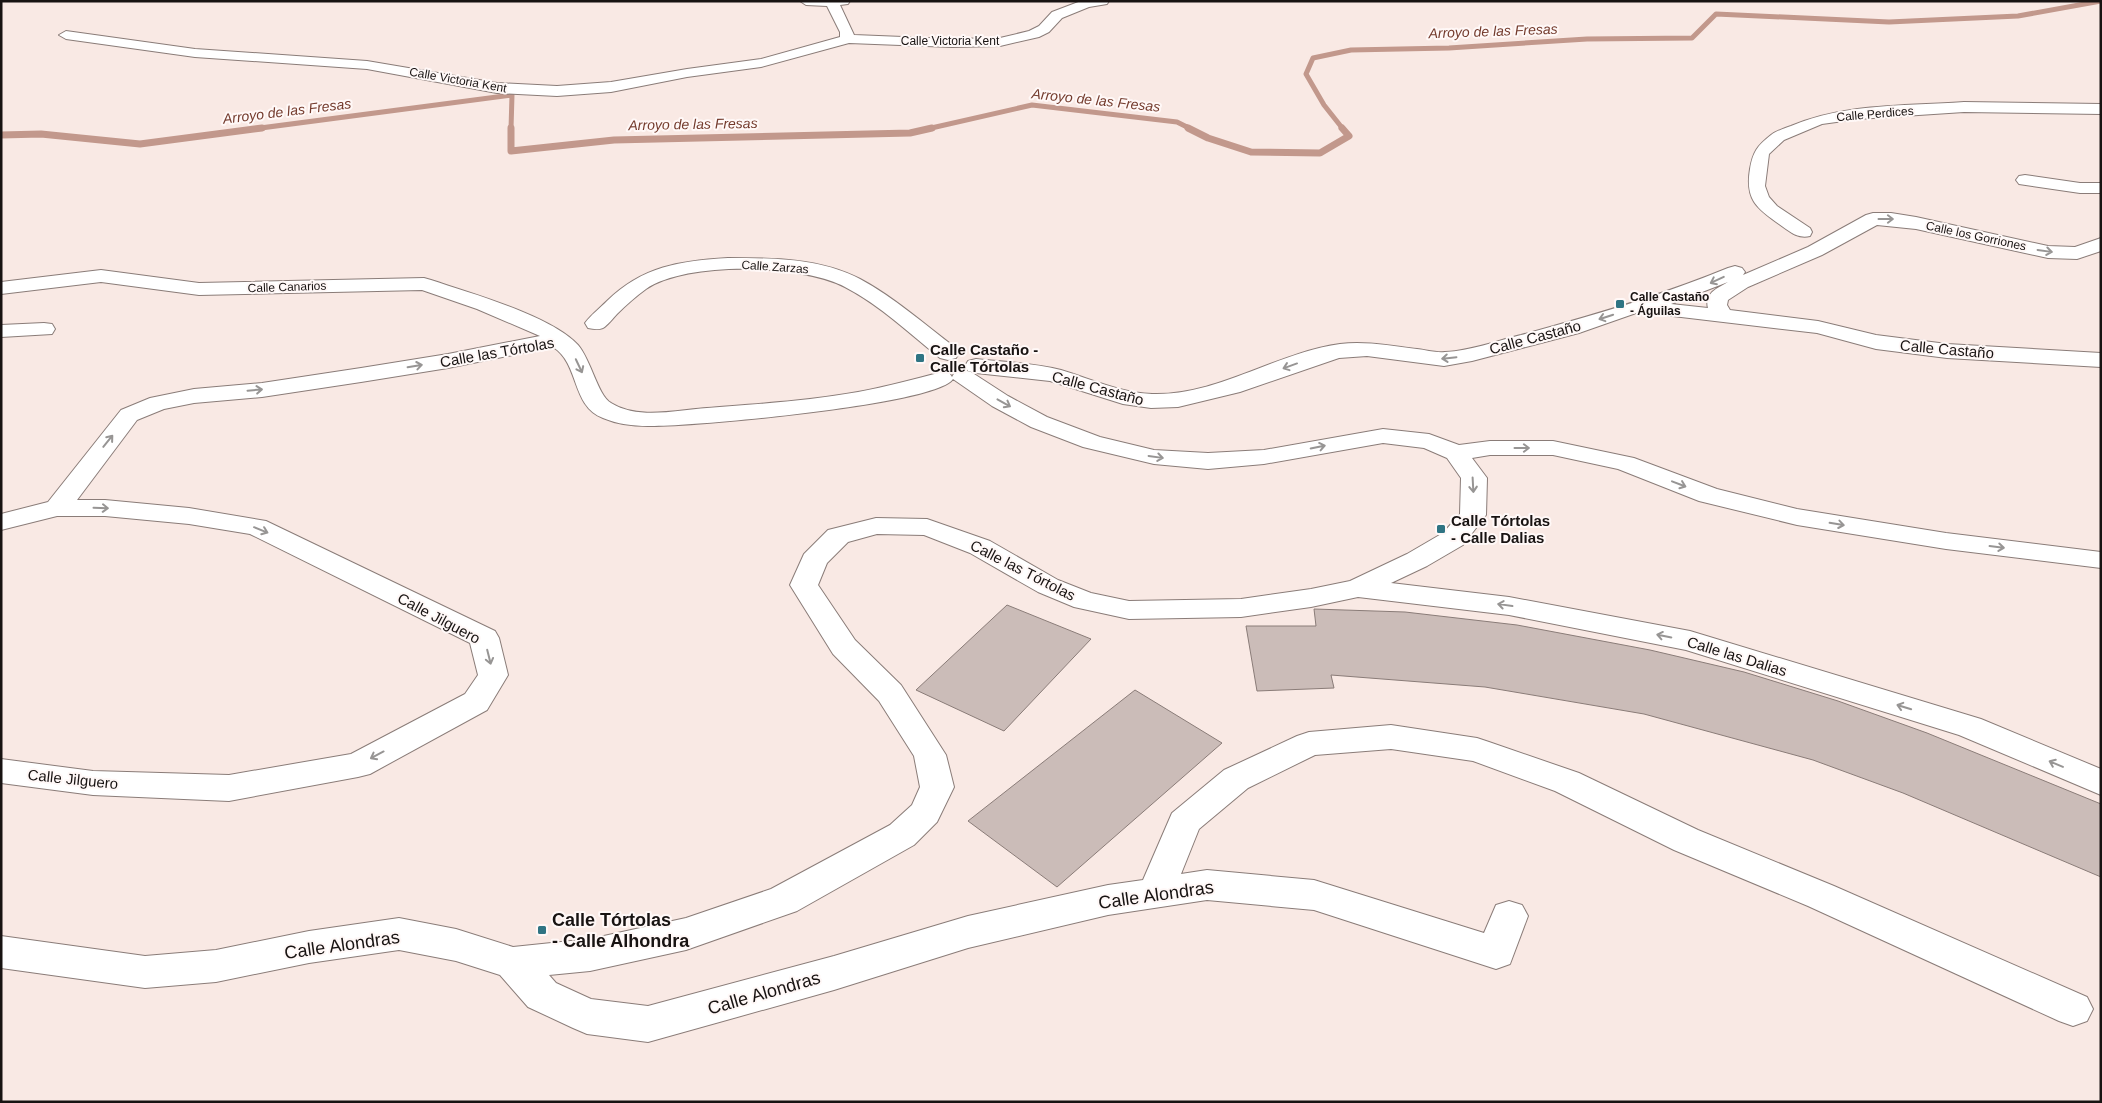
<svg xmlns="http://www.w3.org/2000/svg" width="2102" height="1103" viewBox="0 0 2102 1103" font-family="Helvetica,sans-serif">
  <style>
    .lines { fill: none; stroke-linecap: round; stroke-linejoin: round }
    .stream-far1 { stroke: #c2988c; stroke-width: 5 }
    .stream { stroke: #c2988c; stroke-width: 7 }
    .building { fill: #cbbcb8; stroke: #8a7c78 }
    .street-casing { stroke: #8a7c78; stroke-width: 2 }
    .street { fill: #fff; fill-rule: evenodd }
    .oneway { stroke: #979594 }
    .poi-dot { fill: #2f7483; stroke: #fff8f7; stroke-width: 2 }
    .labels { text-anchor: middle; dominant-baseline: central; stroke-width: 4; stroke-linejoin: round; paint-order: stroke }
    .far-street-label { font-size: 12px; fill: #181312; stroke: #fff8f7 }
    .far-poi-label { font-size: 12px; font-weight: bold; fill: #181312; stroke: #fff8f7; text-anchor: start }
    .far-water-label { font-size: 14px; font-style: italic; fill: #743b2d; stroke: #fff8f7 }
    .street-label { font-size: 15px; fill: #181312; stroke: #fff8f7 }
    .poi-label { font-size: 15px; font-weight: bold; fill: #181312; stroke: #fff8f7; text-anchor: start }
    .near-street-label { font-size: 18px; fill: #181312; stroke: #fff8f7 }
    .near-poi-label { font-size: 18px; font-weight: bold; fill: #181312; stroke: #fff8f7; text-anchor: start }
  </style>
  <rect width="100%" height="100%" fill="#f9e9e4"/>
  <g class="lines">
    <g class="stream-far1">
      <path d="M253,129L512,95L511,129"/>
      <path d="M927,129L1032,105L1177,122L1191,129"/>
      <path d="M1343,129L1324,105L1306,74L1313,58L1351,50L1449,48L1587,39L1692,38L1716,14L1889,22L2018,16L2101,1"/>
    </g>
    <g class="stream">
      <path d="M511,128V151L614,140L910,133L932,128"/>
      <path d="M1188,128L1208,138L1251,152L1320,153L1349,136L1342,128"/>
      <path d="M1,135L41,134L140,144L262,128"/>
    </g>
  </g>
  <g class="building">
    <path d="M1007,605L1091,639L1004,731L916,690Z"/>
    <path d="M1314,609L1405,612L1517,625L1650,650L1744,672L1838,701L1927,733L2101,804V877L1903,793L1813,760L1644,714L1485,687L1331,675L1334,688L1257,691L1246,626H1316Z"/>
    <path d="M1135,690L1222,743L1057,887L968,821Z"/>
  </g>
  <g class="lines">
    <g class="street-casing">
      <g id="street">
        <path d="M800,1H850L848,4L840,5L854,35L952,39L1000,38L1029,31L1039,26L1052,12L1081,1H1109L1107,4L1089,7L1062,18L1049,32L1039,37L1000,46L952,47L849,43L761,67L687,77L611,92L557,96L497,93L367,69L195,57L66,39L59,35L66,31L195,49L367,61L497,83L557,86L611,82L687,69L761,59L840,37V32L827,6L806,5Z"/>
        <path d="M1964,102L2101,104V114L1964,112L1858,119L1822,124L1784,140L1769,154L1765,186L1769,197L1777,206L1810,228L1812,232L1810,236C1797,239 1789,231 1779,224C1756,208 1745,199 1750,169C1753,152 1757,146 1771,135C1776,131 1785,128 1791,126C1845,103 1907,106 1964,102Z"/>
        <path d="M2025,175L2080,183H2101V193H2080L2019,184L2016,180L2019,176Z"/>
        <path d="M1873,213H1891L1916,217L2048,246L2075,247L2101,238V251L2077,259L2048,258L1916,229L1877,225L1822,255L1748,287L1728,300L1727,305L1730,310L1818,321L1876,335L1947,344L2101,353V367L1947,358L1876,349L1817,333L1639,312L1579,333L1472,361L1444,366L1367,356L1339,358L1240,392L1178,407L1151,408L1123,404L1050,381L976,373L968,371L965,366L968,361L976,359C1004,362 1034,363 1061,370C1091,379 1121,393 1152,394C1218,396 1275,353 1340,344C1366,341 1391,346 1417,349C1426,350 1436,353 1445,352C1470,351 1496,341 1521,335C1592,316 1660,296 1728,268L1735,266L1742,268L1745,272L1743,275L1808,247L1866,215ZM1728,282C1718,288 1704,293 1708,308L1671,304Z"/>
        <path d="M728,258C772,258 820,258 860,279C894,297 925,325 956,348L959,353L956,358L948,360L940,358C910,334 880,305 845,287C802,264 687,261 646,289C635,297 626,305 617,314C613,318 608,325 603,328C598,330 593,329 588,328L585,323C591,315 600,308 607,301C643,266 680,261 728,258Z"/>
        <path d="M101,270L199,283L424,278L431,280C470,293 552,316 578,345C591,360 598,396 611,403C638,420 677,410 707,408C757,404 808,401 858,392C886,387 914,379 942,372L950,374L952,377L955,372L963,370L971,372L1008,396L1047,417L1100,437L1154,450L1208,453L1264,450L1383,429L1429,434L1459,445L1490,441H1553L1634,458L1717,489L1797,509L1946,533L2101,552V568L1946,549L1797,525L1699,501L1618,469L1553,455H1490L1472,458L1487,478L1486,515L1463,545L1427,566L1391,583L1509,597L1690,631L1981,719L2101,769V795L1959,735L1686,650L1509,615L1358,597L1311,607L1241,617L1129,619L1074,607L1038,592L970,553L924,535L877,534L848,542L827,563L818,585L855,640L901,685L946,755L954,787L937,822L914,845L797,911L686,950L590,971L549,975L556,983L591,999L648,1006L834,956L968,916L1108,885L1143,880L1172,813L1224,770L1297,736L1309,732L1391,725L1477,738L1489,742L1579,773L1698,830L1834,886L2087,997L2093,1009L2087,1021L2073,1026L2059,1021L1808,906L1674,850L1555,791L1473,761L1391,749L1315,755L1248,788L1199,829L1181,874L1207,870L1314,880L1484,933L1496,905L1509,901L1522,905L1528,916L1510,964L1496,969L1314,910L1207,900L1108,915L968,948L834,990L648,1042L587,1034L573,1028L528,1007L500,975L456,961L399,950L309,963L216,982L145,988L1,968V936L145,956L216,950L309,931L399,918L456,929L513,947L590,939L686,918L771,889L890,825L912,805L920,787L914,756L879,701L833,654L790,585L804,554L828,530L876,518L927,519L990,541L1058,580L1091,593L1129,601L1241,599L1311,589L1350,581L1407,554L1443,533L1460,514L1461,478L1447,458L1424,448L1383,443L1264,464L1208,469L1154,464L1083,447L1031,427L992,406L953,379C936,405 688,427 648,426C633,426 617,424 603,418C571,406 580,364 553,347L448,368L361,382L262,397L194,403L164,409L137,420L77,500H105L189,508L266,521L495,631L499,638L508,675L487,710L370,774L358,777L229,801L93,795L1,783V759L93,771L229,775L351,754L465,694L478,675L470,643L250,534L189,524L105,516H57L1,530V514L48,502L121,410L150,398L194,389L262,383L361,368L448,354L540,336L477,309L422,290L199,295L101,282L1,294V282Z"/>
        <path d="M44,323L52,324L55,329L52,334L1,337V325Z"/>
      </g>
    </g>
    <use href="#street" class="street"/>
  </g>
  <defs><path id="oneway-shaft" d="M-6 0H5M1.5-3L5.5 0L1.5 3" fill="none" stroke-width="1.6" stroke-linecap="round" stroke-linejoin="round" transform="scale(1.25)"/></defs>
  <g class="oneway">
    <use href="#oneway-shaft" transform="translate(1886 219)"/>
    <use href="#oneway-shaft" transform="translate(2045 251) rotate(8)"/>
    <use href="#oneway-shaft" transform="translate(1717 280) rotate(155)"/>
    <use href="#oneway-shaft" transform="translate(1606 317) rotate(162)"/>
    <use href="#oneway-shaft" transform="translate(1449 358) rotate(174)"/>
    <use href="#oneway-shaft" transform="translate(415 366) rotate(-9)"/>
    <use href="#oneway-shaft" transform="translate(579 366) rotate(65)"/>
    <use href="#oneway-shaft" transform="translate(1290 366) rotate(160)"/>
    <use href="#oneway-shaft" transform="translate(255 390) rotate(-5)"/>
    <use href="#oneway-shaft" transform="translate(1004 403) rotate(29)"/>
    <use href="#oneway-shaft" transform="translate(108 441) rotate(-51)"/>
    <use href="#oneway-shaft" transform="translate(1318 447) rotate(-11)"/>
    <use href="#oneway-shaft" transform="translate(1522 448)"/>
    <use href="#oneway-shaft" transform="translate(1156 457) rotate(8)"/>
    <use href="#oneway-shaft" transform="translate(1679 484) rotate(21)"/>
    <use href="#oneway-shaft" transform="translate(1473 485) rotate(87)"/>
    <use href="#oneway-shaft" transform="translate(101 508) rotate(2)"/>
    <use href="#oneway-shaft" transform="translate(1837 524) rotate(9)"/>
    <use href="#oneway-shaft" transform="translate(261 530) rotate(22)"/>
    <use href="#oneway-shaft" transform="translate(1997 547) rotate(7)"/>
    <use href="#oneway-shaft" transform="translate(1505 605) rotate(-172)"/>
    <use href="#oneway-shaft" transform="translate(1664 636) rotate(-169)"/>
    <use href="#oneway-shaft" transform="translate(489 657) rotate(76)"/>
    <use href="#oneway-shaft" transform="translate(1904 707) rotate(-163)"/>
    <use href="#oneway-shaft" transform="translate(377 755) rotate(152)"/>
    <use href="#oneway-shaft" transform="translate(2056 764) rotate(-157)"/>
  </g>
  <g class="poi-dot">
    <rect x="1615" y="299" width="10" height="10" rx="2.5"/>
    <rect x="915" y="353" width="10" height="10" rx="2.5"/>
    <rect x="1436" y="524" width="10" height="10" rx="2.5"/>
    <rect x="537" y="925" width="10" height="10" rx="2.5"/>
  </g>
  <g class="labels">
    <g class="far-street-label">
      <text x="950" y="41">Calle Victoria Kent</text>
      <text transform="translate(458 80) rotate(10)">Calle Victoria Kent</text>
      <text transform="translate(1875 114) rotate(-5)">Calle Perdices</text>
      <text transform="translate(1976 236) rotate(12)">Calle los Gorriones</text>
      <text transform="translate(775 267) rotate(4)">Calle Zarzas</text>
      <text transform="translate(287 287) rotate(-2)">Calle Canarios</text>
    </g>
    <g class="far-poi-label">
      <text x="1630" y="297">Calle Castaño<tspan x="1630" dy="14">- Águilas</tspan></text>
    </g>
    <g class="far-water-label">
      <text transform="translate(1493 31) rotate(-2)">Arroyo de las Fresas</text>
      <text transform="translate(1096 100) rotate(6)">Arroyo de las Fresas</text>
      <text transform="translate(287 111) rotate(-7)">Arroyo de las Fresas</text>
      <text transform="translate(693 124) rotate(-1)">Arroyo de las Fresas</text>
    </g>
    <g class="street-label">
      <text transform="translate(1535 337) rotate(-15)">Calle Castaño</text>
      <text transform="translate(1947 349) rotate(5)">Calle Castaño</text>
      <text transform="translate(497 352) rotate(-10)">Calle las Tórtolas</text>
      <text transform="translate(1098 388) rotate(15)">Calle Castaño</text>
      <text transform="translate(1023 570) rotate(27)">Calle las Tórtolas</text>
      <text transform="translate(439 618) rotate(28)">Calle Jilguero</text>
      <text transform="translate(1737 656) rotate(17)">Calle las Dalias</text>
      <text transform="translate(73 779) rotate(6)">Calle Jilguero</text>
    </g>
    <g class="poi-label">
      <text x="930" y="349">Calle Castaño -<tspan x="930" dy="17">Calle Tórtolas</tspan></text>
      <text x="1451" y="520">Calle Tórtolas<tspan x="1451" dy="17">- Calle Dalias</tspan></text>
    </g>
    <g class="near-street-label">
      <text transform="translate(1156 895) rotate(-8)">Calle Alondras</text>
      <text transform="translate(342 945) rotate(-8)">Calle Alondras</text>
      <text transform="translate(764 993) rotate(-16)">Calle Alondras</text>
    </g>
    <g class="near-poi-label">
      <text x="552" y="920">Calle Tórtolas<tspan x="552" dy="21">- Calle Alhondra</tspan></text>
    </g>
  </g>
  <rect width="2102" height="1103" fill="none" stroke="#181312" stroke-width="5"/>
</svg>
